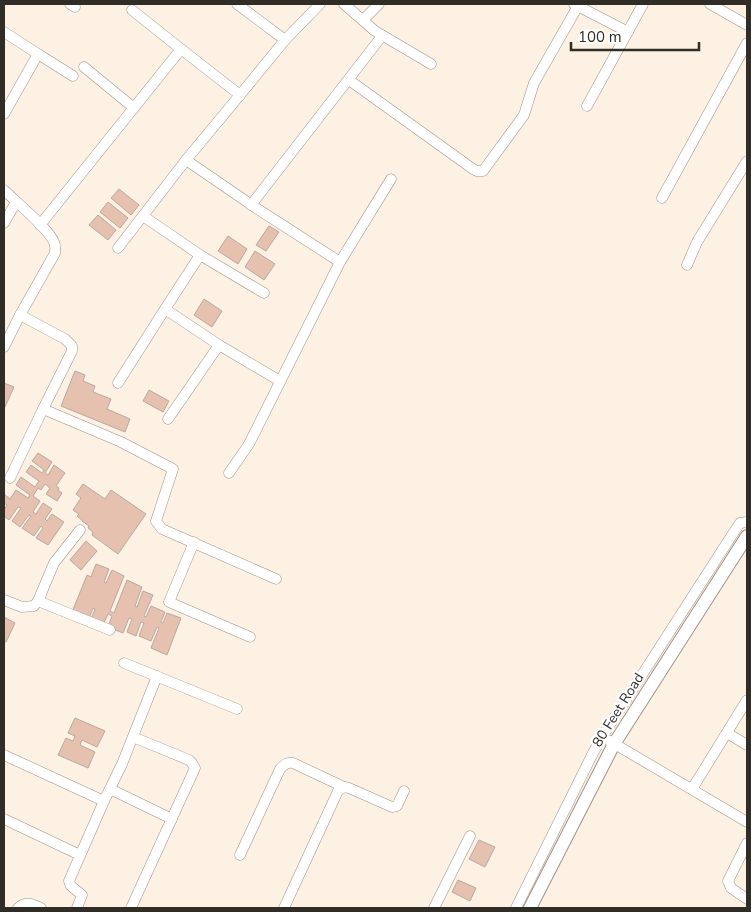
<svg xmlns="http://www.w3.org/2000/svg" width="751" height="912" viewBox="0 0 751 912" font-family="'Nunito Sans',sans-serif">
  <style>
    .building { fill: #e6c1af; stroke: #b9a8a0 }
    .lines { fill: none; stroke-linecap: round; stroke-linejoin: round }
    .minor-casing { stroke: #9e9386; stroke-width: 11 }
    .tertiary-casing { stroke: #9e9386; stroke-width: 14 }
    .minor { stroke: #fff; stroke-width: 10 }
    .tertiary { stroke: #fff; stroke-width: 12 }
    .labels { text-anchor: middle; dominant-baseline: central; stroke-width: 5; stroke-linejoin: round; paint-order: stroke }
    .street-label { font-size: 14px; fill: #302c26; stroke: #fff }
  </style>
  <rect width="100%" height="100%" fill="#fdf1e3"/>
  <g class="building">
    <path d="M119,189L139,205L131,215L111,198Z"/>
    <path d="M108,202L128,218L120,228L100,212Z"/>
    <path d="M98,215L116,230L108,240L89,225Z"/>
    <path d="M269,226L279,232L266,251L256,245Z"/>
    <path d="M228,236L247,249L238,264L218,251Z"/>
    <path d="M255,251L275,264L264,280L245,267Z"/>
    <path d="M204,299L222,311L212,327L194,315Z"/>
    <path d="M75,371L85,375L83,381L95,386L93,392L111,399L107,409L130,419L125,432L61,406Z"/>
    <path d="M4,383L14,387L4,409Z"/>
    <path d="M149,390L169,401L163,412L143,401Z"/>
    <path d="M38,453L52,462L45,473L48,475L54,465L65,473L56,486L59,488L58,490L62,493L57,501L46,494L50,488L45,484L41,490L38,488L33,496L40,501L33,512L36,514L43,503L52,509L45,519L47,521L52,514L64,522L48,545L36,538L43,528L41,526L34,536L22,528L31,516L29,515L20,527L12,521L21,508L18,507L9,520L4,516V510L7,505L4,503V494L10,499L16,490L28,498L30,495L16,485L21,477L35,487L39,481L26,472L31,465L42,473L44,470L32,461Z"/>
    <path d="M83,484L105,499L111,490L146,514L118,554L92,535L93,532L88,528L89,526L82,521V520L77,516L79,514L73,510L81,498L76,494Z"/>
    <path d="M86,541L97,551L81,570L70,560Z"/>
    <path d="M96,564L109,569L104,582L106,583L112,570L124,576L110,611L114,613L127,580L142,587L135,606L137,607L143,591L153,595L144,616L146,617L151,606L165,612L161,622L163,623L167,613L181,618L167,655L151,648L159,628L157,627L151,641L139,636L144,623L141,622L136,636L127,632L132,619L129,618L123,633L108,627L112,616L108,614L103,625L91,620L95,609L93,608L89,619L72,612L87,575L91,577Z"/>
    <path d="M4,617L15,623L6,642L4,641Z"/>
    <path d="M75,718L105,731L97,747L82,740L80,745L95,752L88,768L58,755L66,738L73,741L75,736L68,733Z"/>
    <path d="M479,840L495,847L485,867L469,859Z"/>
    <path d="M458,880L476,888L470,901L452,892Z"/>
  </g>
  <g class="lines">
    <g class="minor-casing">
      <g id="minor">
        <path d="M70,4L75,7"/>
        <path d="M344,4L375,31L431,64"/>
        <path d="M574,4L628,32"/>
        <path d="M710,4L747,25"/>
        <path d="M363,20L379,4"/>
        <path d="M4,32L38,54L4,114"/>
        <path d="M285,40L320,4"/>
        <path d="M181,49L240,95L285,40L237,4"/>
        <path d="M38,54L73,76"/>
        <path d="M84,67L134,108"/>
        <path d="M349,80L473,169L477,171H483L524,115L534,83L578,6"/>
        <path d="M587,106L643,4"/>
        <path d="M186,160L256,208L340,262L249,444L229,473"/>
        <path d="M4,190C15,201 49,229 54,242C56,246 55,249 55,253L20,315L65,339L72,346V351L43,409L121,442L173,469L156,521L162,529L276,579"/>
        <path d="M662,198L747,43"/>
        <path d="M251,205L382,36"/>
        <path d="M143,216L200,255L165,309L219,345L280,381"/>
        <path d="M4,223L16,202"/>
        <path d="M40,225L181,49L132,10"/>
        <path d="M118,248L186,160L240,95"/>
        <path d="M200,255L264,293"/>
        <path d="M340,262L391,179"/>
        <path d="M687,265L697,242L747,161"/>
        <path d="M4,347L20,315"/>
        <path d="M118,383L165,309"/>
        <path d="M168,419L219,345"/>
        <path d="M10,478L43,409"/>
        <path d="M194,542L169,602L250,637"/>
        <path d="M4,600L22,607L34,606L38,601L54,563L80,530"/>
        <path d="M38,601L110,630"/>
        <path d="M124,663L237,709"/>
        <path d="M727,733L747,745"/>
        <path d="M608,740L747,822"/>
        <path d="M4,755L104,801L122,764L157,676"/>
        <path d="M110,789L172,819"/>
        <path d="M692,789L747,700"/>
        <path d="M4,819L80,855"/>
        <path d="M747,843L728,881L731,888L747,899"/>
        <path d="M240,855L280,769C284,765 286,762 293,763L344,787"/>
        <path d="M18,908C26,900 32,904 41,908"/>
        <path d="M77,908L82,895L71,886L69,881L104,801"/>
        <path d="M131,908L195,768L192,763L189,760L133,737"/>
        <path d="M284,908L338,791L344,787L349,788L392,807L397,806L404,791"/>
        <path d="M434,908L470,836"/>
        <path d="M516,908L593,753L602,737L732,535L740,523L747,522"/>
      </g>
    </g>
    <g class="tertiary-casing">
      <path id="tertiary" d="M530,908L614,744L747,536"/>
    </g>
    <use href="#minor" class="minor"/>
    <use href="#tertiary" class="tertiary"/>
  </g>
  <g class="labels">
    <g class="street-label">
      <text transform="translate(618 710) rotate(-58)">80 Feet Road</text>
    </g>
  </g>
  <rect width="751" height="912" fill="none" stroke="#302c26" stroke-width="10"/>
  <path d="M571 42v8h128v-8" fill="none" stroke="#302c26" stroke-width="2.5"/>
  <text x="578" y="42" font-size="15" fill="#302c26" stroke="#ffffff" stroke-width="4" paint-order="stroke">100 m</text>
</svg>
